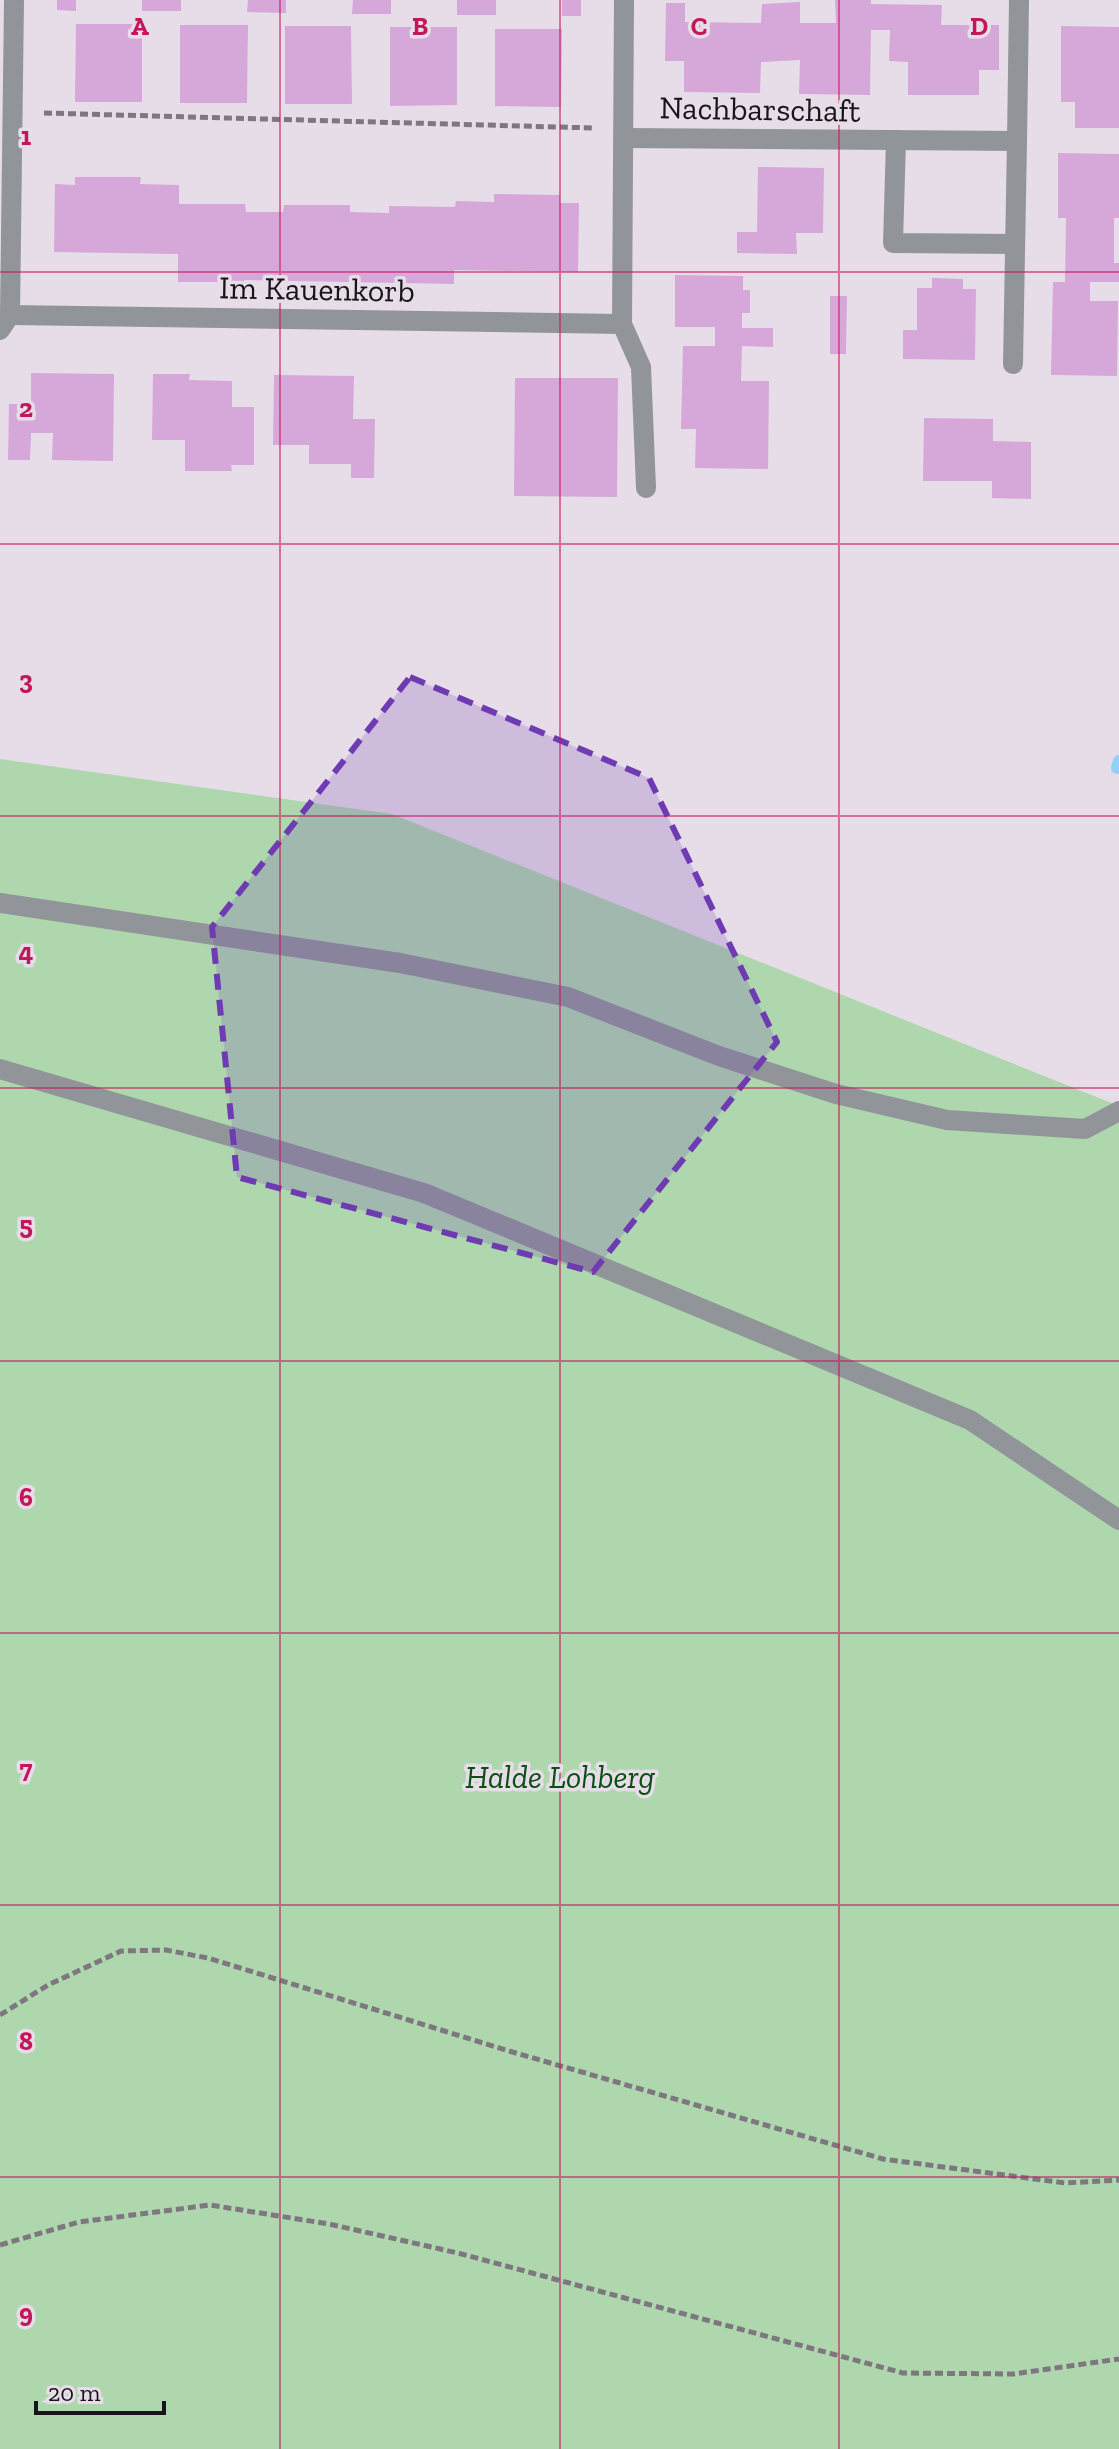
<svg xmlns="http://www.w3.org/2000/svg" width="1119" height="2449" viewBox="0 0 1119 2449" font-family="'Zilla Slab',serif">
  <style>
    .green { fill: #aed7ad }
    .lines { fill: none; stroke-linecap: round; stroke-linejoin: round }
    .stream { stroke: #94d1f9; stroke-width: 12 }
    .building { fill: #d5a8d9 }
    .path { stroke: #7e777f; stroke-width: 5; stroke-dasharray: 8 4; stroke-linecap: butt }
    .minor { stroke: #919599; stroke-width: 20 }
    .marked { fill: #6e3bb2; fill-opacity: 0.2; stroke: #6e3bb2; stroke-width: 6; stroke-dasharray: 16 10; stroke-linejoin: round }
    .grid { fill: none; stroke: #c2185b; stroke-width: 2; stroke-opacity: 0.55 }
    .labels { text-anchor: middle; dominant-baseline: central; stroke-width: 7; stroke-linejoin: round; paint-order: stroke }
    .street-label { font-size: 32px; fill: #181519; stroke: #e7dde8 }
    .park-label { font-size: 32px; font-style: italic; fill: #0b5013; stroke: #e7dde8 }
    .grid-label { font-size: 26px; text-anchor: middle; font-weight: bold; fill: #c2185b; stroke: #e7dde8; stroke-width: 7; stroke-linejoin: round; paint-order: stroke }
  </style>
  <rect width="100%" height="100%" fill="#e7dde8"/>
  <path class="green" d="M0,759L392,814L1119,1106V2449H0Z"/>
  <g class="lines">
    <path class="stream" d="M1117,768L1119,761"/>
  </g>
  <g class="building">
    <path d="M57,0H76V11L57,10Z"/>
    <rect x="142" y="0" width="39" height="11"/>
    <path d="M248,0H286V13L247,12Z"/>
    <path d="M353,0H391V14H352Z"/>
    <rect x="457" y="0" width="39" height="15"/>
    <rect x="562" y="0" width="19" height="16"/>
    <path d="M835,0H871V4L942,5L941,25H999V70H979V95H908V62L889,61L890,30H871L870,95L799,94L800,60L761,62L760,93L684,92V61H665L666,3H685V22L761,23L762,4L800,2V23H836Z"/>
    <path d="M76,24H142V102H75Z"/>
    <path d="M180,25H248L247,103H180Z"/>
    <path d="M285,26H351L352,104H285Z"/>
    <path d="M1061,26L1119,27V128H1075V102H1061Z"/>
    <path d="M390,27H457V105L390,106Z"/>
    <path d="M495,29H562L561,107L495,106Z"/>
    <path d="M1058,153L1119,154V218H1114V263H1119V282H1090V301H1118L1117,376L1051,375L1053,282H1065L1066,218H1058Z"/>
    <path d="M758,167L824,168L823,233H796L797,254L737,253V232H757Z"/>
    <path d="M75,177H141L140,184L179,185V204H245L246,212H283L284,205H350V212L389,213V206L455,207L456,201L494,202V194L560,195V203H579L578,272L454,270V284L244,280V282H178V254L54,252L55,184L75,185Z"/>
    <path d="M675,275L743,276V290H750V313H742V328H773V347L742,346L741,381H769L768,469L695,468L696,429H681L683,346H715V327H675Z"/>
    <path d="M932,278L963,279V289H976L975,360L903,359V330H917V288H932Z"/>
    <path d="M830,296H847L846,354H830Z"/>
    <path d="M31,373L114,374L113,461L52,460L53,433H31L30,460H8L9,404H31Z"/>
    <path d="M153,374H190L189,380L232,381V407H254V465H231L232,471H185V440H152Z"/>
    <path d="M274,375L354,376L353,419H375L374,478H351V464H309V445H273Z"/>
    <path d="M515,378H618L617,497L514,496Z"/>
    <path d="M924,418L993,419V441L1031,442V499L992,498V481H923Z"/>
  </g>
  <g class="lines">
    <g class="path">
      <path d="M44,113L594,128"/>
      <path d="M0,2015L48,1985L121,1951L166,1950L208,1958L509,2051L883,2159L1065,2183L1119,2180"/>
      <path d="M0,2245L79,2222L210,2205L329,2224L458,2253L903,2373L1013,2374L1119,2359"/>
    </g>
    <g class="minor">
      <path d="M624,0L622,324L641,367L646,488"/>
      <path d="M624,138L1017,141L1019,0"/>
      <path d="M896,140L893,243L1015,244"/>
      <path d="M10,315L622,324"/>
      <path d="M0,330L10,315L14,0"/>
      <path d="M1013,364L1017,141"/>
      <path d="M0,903L400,963L568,997L719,1056L836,1094L947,1120L1085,1129L1119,1111"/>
      <path d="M0,1069L424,1193L970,1420L1119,1520"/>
    </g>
  </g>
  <path class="marked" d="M410,677L649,778L777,1042L593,1272L237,1177L212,927Z"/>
  <path class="grid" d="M280,0V2449M560,0V2449M839,0V2449M0,272H1119M0,544H1119M0,816H1119M0,1088H1119M0,1361H1119M0,1633H1119M0,1905H1119M0,2177H1119"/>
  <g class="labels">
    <g class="street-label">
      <text transform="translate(760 109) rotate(1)">Nachbarschaft</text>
      <text transform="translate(317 289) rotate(1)">Im Kauenkorb</text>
    </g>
    <g class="park-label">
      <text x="560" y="1777">Halde Lohberg</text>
    </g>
  </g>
  <g class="grid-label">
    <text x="140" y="35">A</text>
    <text x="420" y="35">B</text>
    <text x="699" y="35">C</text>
    <text x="979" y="35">D</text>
    <text x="26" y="145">1</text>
    <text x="26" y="417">2</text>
    <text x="26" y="689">3</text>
    <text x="26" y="961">4</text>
    <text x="26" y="1234">5</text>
    <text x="26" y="1506">6</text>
    <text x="26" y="1778">7</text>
    <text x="26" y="2050">8</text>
    <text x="26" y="2322">9</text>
  </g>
  <path d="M36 2401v12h128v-12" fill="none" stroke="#181519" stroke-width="4"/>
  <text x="48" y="2401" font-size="24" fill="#181519" stroke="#e7dde8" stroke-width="6" paint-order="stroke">20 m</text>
</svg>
